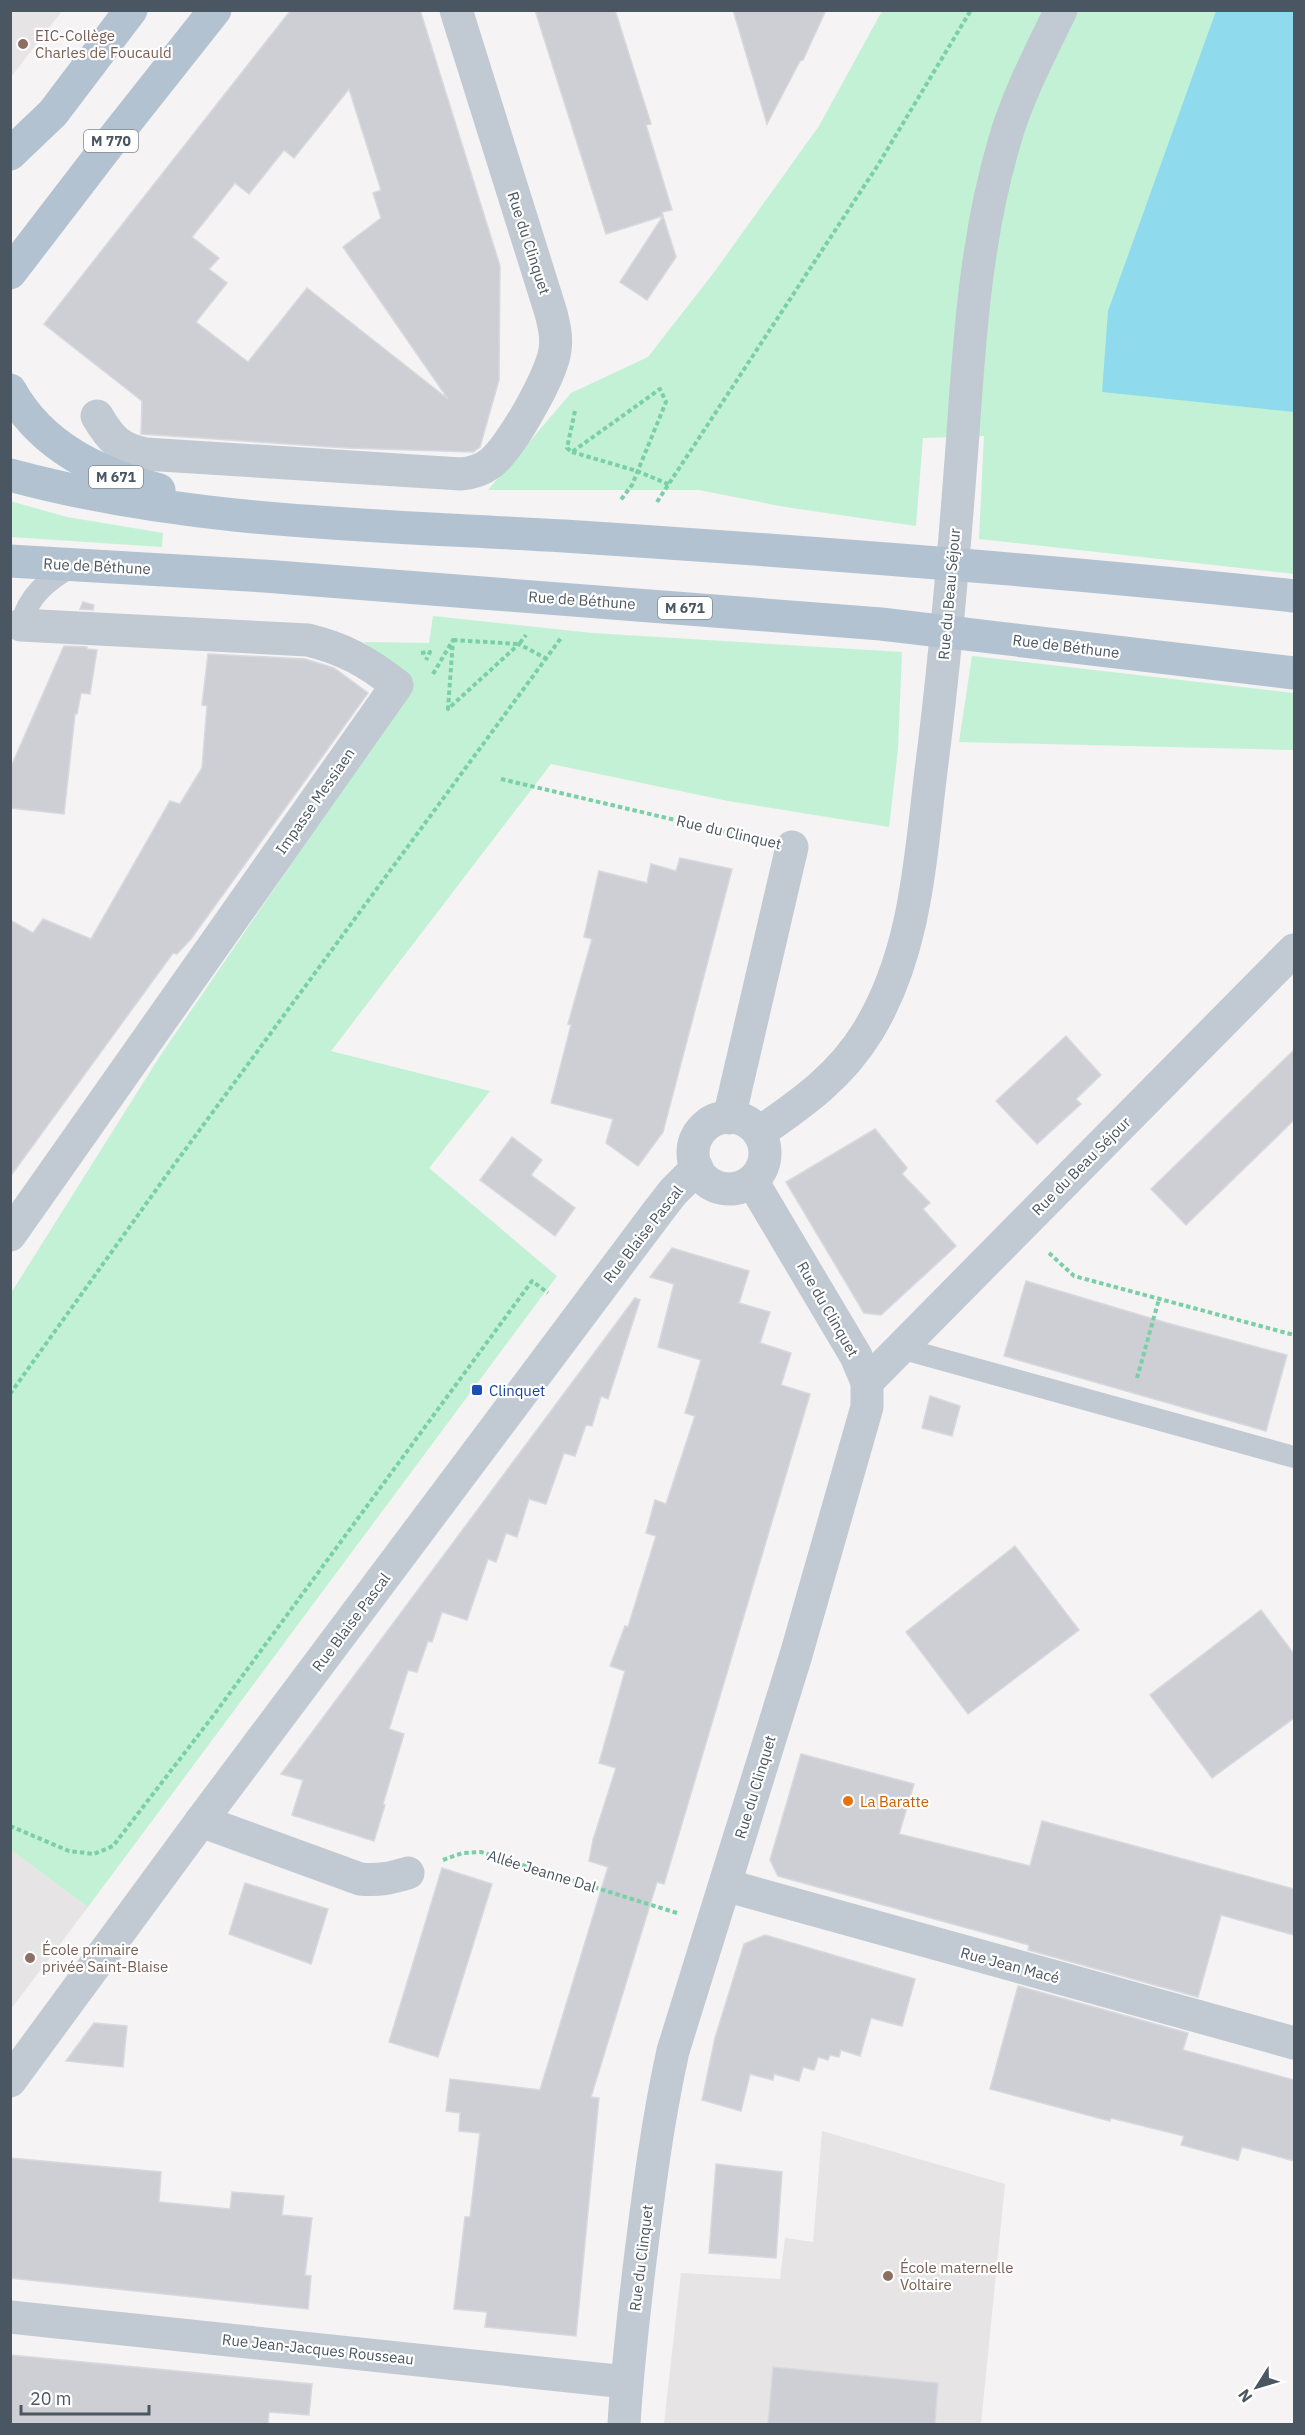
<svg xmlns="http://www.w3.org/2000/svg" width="1305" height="2435" viewBox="0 0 1305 2435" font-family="'IBM Plex Sans',sans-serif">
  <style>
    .education { fill: #e6e4e5 }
    .green { fill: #c3f1d5 }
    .water { fill: #90daee }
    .building { fill: #cdcfd5; stroke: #d7d9de; stroke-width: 1.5; fill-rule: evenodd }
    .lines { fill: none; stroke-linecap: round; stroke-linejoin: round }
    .path { stroke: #7ad0a6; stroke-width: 4; stroke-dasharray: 4.5 3; stroke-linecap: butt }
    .service { stroke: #c1cad2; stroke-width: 22 }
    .minor { stroke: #c1cad2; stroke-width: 33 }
    .primary { stroke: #b3c2d1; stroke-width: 33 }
    .education-dot { fill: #8d6e63; stroke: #fff; stroke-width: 2 }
    .transit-dot { fill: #1a4fb4; stroke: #fff; stroke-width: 2 }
    .food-dot { fill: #e8710a; stroke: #fff; stroke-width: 2 }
    .labels { text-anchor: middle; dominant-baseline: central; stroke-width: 4.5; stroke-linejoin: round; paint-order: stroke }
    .shield { fill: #fff; stroke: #808990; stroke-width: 1.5 }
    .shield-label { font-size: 14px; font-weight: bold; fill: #4a5661 }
    .education-label { font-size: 15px; fill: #785e54; stroke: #fff; text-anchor: start }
    .street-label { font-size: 15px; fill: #4a5661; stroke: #fff }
    .transit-label { font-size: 15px; fill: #164399; stroke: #fff; text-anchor: start }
    .food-label { font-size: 15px; fill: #c56008; stroke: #fff; text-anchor: start }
  </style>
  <rect width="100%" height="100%" fill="#f5f3f3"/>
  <g class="education">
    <path d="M11,10L62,11L11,77L10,11Z"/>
    <path d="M11,1850L88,1907L11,2009Z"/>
    <path d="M822,2131L1005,2184L981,2424H664L681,2273L780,2279L785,2238L813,2242Z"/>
  </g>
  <g class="green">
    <path d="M882,11H1294V574L979,539L984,436L923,438L916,526L785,507L699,490H488L571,393L648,357L715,271L819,126Z"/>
    <path d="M10,501L67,517L163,533L162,547L11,537Z"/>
    <path d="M433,616L592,633L902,652L898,749L889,827L728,801L551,764L331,1051L490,1091L429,1168L557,1276L88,1907L11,1850V1293L160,1056L413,686L364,642L429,643Z"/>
    <path d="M972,656L1294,693V750L959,742Z"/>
  </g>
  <path class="water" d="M1216,11H1294V412L1102,392L1108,311Z"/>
  <g class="building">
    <path d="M291,10H420L500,266L499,380L480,447L473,452L347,448L141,434L142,401L44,324ZM349,89L381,190L373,193L381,218L343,247L448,399L307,288L248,362L196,322L227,283L209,269L219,258L192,237L235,183L249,194L284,150L294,158Z"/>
    <path d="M535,10H615L651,124L646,125L672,210L662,212L663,216L606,234Z"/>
    <path d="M733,10H826L803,60L800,61L767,124Z"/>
    <path d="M663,216L676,257L647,300L620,282Z"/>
    <path d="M83,602L94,605L93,610L80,609Z"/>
    <path d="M64,646L87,647V649L97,650L90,694L81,693L77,714H75L64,814L10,808V769Z"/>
    <path d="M208,654L305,659L334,668L368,693L191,939L177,954L173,953L10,1177V920L33,933L43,919L91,939L170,801L180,804L202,768L207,706L202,705Z"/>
    <path d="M680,858L732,869L663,1132L638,1166L606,1143L613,1119L551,1103L571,1025L568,1024L592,939L584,937L599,871L647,883L651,864L676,871Z"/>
    <path d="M1066,1036L1101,1075L1076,1099L1081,1104L1037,1144L996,1101Z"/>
    <path d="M1294,1050V1120L1186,1225L1151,1189Z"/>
    <path d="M875,1129L907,1168L902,1174L930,1203L923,1209L956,1246L881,1315L864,1313L786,1182Z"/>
    <path d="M512,1137L542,1160L531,1175L575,1208L555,1236L480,1180Z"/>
    <path d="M672,1248L749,1271L739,1303L770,1312L760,1343L791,1353L781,1385L810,1394L664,1884L657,1882L591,2097L599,2098L576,2336L485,2327L487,2312L454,2309L465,2217H470L480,2133L459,2131L460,2113L446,2111L450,2079L540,2090L608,1867L589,1861L593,1840L616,1768L599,1763L625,1671L610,1666L625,1626L628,1627L656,1536L646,1533L655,1500L666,1504L695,1416L685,1413L701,1360L658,1347L674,1284L650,1277Z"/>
    <path d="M1026,1281L1167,1323L1287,1355L1266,1431L1004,1356Z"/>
    <path d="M635,1298L640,1300L608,1399L601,1396L592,1426L586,1425L575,1456L564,1453L546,1504L529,1499L517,1537L506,1533L496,1562L488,1559L467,1620L442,1612L432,1642L428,1641L417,1672L408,1670L389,1729L404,1734L383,1804L385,1805L374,1841L292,1815L303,1780L281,1774Z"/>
    <path d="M930,1396L960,1406L952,1436L922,1428Z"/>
    <path d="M1015,1546L1079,1630L968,1714L906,1632Z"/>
    <path d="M1261,1610L1294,1654V1718L1212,1778L1150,1695Z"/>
    <path d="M801,1754L914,1784L899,1834L1030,1866L1042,1821L1294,1889V1935L1221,1915L1198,1997L1028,1950L1029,1945L778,1876L770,1860Z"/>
    <path d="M442,1868L492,1884L438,2057L389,2042Z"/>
    <path d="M245,1883L328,1909L311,1964L229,1934Z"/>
    <path d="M765,1935L915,1979L902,2026L871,2018L860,2056L841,2050L839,2057L830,2055L828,2060L818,2057L814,2070L803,2067L799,2081L774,2074L773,2080L750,2074L741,2111L702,2100L715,2038L744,1944Z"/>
    <path d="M1018,1986L1188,2033L1183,2050L1294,2080V2161L1242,2147L1238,2160L1181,2145L1184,2136L1111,2118L1110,2121L990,2089Z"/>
    <path d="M94,2023L127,2026L123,2067L66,2061Z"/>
    <path d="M10,2158L161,2172L159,2202L230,2209L232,2192L284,2196L282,2215L312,2218L305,2275L311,2276L308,2309L10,2278Z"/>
    <path d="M716,2164L782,2172L776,2258L709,2253Z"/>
    <path d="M10,2355L312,2384L309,2415L269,2412L268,2424H10Z"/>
    <path d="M773,2367L938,2383L935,2424H768Z"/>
  </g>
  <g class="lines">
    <g class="path">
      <path d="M575,411L567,448L572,452L660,389L666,402L632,485L620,501"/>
      <path d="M572,452L637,471L670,485"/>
      <path d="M657,502L878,165L971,10"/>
      <path d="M453,640L519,644L526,635"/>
      <path d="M421,653L430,652L426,660"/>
      <path d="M433,674L453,640L448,709L519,644L547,659"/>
      <path d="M501,779L756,839"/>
      <path d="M1049,1253L1074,1276L1294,1335"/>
      <path d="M1137,1378L1159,1299"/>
      <path d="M10,1394L171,1169L561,638"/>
      <path d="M10,1826L69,1851L94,1854L113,1846L213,1716L532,1281L548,1293"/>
      <path d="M443,1860L462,1853L481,1852L677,1913"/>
    </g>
    <g class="service">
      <path d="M21,625C28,595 48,580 74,565"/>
      <path d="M900,1348L1294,1457"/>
    </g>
    <g class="minor">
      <path d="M97,416C110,438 119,449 145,454L461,474C472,473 482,470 491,463C511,447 552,375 555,350C557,337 554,325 551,313L456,10"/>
      <circle cx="729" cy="1153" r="36"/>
      <path d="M729,1118L792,847"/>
      <path d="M759,1133C802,1103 840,1077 868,1031C916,952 920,860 931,771C945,663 954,555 962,447C969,345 975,242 1004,143C1017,97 1040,53 1061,10"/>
      <path d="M10,1235L397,685C367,662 345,649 308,640L21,625"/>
      <path d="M867,1382L1294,950"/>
      <path d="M201,1821L360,1879C378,1881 391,1878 408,1873"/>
      <path d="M725,1885L1294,2043"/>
      <path d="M10,2081L201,1821L656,1214L673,1192L697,1168"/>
      <path d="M10,2317L626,2382"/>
      <path d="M624,2424C627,2372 633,2321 639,2269C648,2196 657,2123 673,2051L796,1655L867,1407V1382L856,1356L752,1181"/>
    </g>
    <g class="primary">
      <path d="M10,154L53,113L131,10"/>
      <path d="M10,273L109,144L215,10"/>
      <path d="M10,390C42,448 99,473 159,490"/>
      <path d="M10,475C190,524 379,525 564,536C808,552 1051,570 1294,596"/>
      <path d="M10,561L264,576L881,624L1294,673"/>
    </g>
  </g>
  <g class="education-dot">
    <circle cx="23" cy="44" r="6"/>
    <circle cx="30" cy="1958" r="6"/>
    <circle cx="888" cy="2276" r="6"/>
  </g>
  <rect class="transit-dot" x="471" y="1384" width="12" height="12" rx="3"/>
  <circle class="food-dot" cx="848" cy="1801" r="6"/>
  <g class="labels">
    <g class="shield">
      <rect x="84" y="130" width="54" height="22" rx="4.5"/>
      <rect x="89" y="466" width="54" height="22" rx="4.5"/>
      <rect x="658" y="597" width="54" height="22" rx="4.5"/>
    </g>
    <g class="shield-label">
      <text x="111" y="141">M 770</text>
      <text x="116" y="477">M 671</text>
      <text x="685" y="608">M 671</text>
    </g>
    <g class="education-label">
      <text x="35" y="35">EIC-Collège<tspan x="35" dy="17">Charles de Foucauld</tspan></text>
      <text x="42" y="1949">École primaire<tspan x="42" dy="17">privée Saint-Blaise</tspan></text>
      <text x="900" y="2267">École maternelle<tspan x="900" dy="17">Voltaire</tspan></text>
    </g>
    <g class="street-label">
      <text transform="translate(529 243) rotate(72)">Rue du Clinquet</text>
      <text transform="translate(97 566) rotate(3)">Rue de Béthune</text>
      <text transform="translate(949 594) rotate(-85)">Rue du Beau Séjour</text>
      <text transform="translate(582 600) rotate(4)">Rue de Béthune</text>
      <text transform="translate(1066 646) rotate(7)">Rue de Béthune</text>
      <text transform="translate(315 801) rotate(-55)">Impasse Messiaen</text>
      <text transform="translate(729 832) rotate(13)">Rue du Clinquet</text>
      <text transform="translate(1081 1166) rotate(-45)">Rue du Beau Séjour</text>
      <text transform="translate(643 1234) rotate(-52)">Rue Blaise Pascal</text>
      <text transform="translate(828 1309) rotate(60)">Rue du Clinquet</text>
      <text transform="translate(351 1622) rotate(-53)">Rue Blaise Pascal</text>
      <text transform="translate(755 1787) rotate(-73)">Rue du Clinquet</text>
      <text transform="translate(542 1871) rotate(17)">Allée Jeanne Dal</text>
      <text transform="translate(1010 1965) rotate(15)">Rue Jean Macé</text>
      <text transform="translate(641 2258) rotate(-83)">Rue du Clinquet</text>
      <text transform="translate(318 2349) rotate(6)">Rue Jean-Jacques Rousseau</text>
    </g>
    <g class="transit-label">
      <text x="489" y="1390">Clinquet</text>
    </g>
    <g class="food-label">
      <text x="860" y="1801">La Baratte</text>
    </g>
  </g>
  <rect width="1305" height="2435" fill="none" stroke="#4a5661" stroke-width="24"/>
  <g transform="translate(1257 2387) rotate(233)" stroke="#ffffff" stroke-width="4.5" paint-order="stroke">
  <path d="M0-4.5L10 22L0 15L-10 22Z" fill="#4a5661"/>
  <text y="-9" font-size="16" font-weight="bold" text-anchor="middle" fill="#4a5661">N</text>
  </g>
  <path d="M21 2405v9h128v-9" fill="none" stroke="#4a5661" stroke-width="3"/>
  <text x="30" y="2405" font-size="18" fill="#4a5661" stroke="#ffffff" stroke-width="4.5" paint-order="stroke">20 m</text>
</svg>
